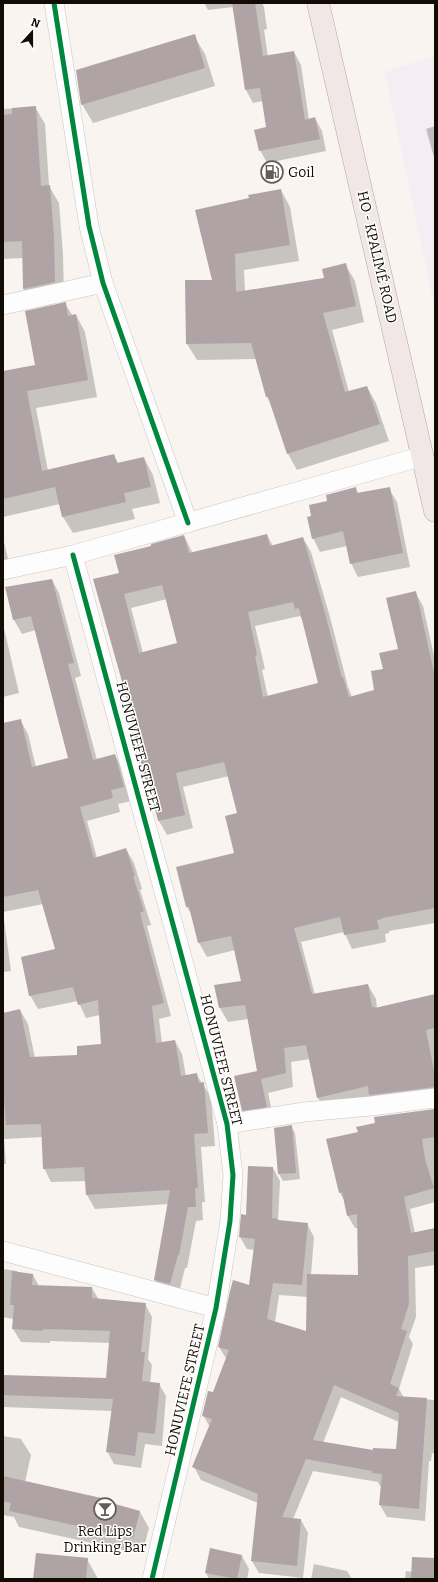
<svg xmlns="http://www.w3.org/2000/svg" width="438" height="1582" viewBox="0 0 438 1582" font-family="Bitter,serif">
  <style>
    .education { fill: #f6ecf4 }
    .shadow { fill: #0003; fill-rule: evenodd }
    .building { fill: #b0a3a6; fill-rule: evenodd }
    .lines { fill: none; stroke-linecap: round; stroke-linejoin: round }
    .street-casing { stroke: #cbc5bf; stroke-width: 20 }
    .primary-casing { stroke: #b6a6a0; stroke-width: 23 }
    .street { stroke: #fefdfd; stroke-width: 19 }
    .primary { stroke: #f0e7e6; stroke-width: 22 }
    .cycleway-casing { stroke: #fff; stroke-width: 8 }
    .cycleway { stroke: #00873e; stroke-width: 5 }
    .labels { text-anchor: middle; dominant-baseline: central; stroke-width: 3; stroke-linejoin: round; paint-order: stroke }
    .poi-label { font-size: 14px; fill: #130c05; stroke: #fff; text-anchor: start }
    .street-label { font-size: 14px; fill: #130c05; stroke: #fff }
  </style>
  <rect width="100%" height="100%" fill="#f9f4ef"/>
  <path class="education" d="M435,56V309L385,72Z"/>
  <g class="shadow">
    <path d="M204,3H262L264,7L267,29L264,30L268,57L294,52L301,65L309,120L315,118L322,131L326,151L267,163L260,150L268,128L263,101L253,103L246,90L233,7L208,10Z"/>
    <path d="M194,36L205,54L215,86L93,123L82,104Z"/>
    <path d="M35,107L45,124L49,186L59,203L63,254L64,299L34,305L24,289L23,258L3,259V109Z"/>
    <path d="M435,126V161L426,129Z"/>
    <path d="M281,190L290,207L299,261L244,270L245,292L325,278L345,264L355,281L364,322L332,330L349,392L367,387L376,403L389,441L297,470L288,454L272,406L267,397L256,359L197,360L187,344L213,281Z"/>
    <path d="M65,304L73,316L76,315L85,332L97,397L36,408L48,471L114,456L119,464L144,458L153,475L160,503L132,509L135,519L73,533L63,517L60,504L3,517V372L36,366Z"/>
    <path d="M355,488L359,494L389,489L397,502L410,567L358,577L351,563L347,546L320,552L313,538L328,501Z"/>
    <path d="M267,535L273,546L303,538L311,552L330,617L348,687L352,697L376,691L384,670L399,650L415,592L423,606L435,660V923L389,931V933L385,934L386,942L352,949L344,932L301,942L315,995L368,985L376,999L377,1008L435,995V1096L326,1111L318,1098L310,1059L291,1062L293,1087L268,1093L274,1120L251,1124L243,1110L258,1072L248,1019L228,1022L220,1008L215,986L242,982L235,950L207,957L199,943L192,915L187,907L235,854L238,814L229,776L183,787L193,828L167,835L159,821L151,788L147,781L138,748L120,574L153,547L184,536L193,554ZM167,599L178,644L143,653L131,608ZM300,616L304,623L320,683L268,697L262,670L265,669L255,626Z"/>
    <path d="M3,538L9,563L3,564Z"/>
    <path d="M52,580L59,593L81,676L75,678L97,760L115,755L123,769L131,801L118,804L120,812L87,821L97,858L126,849L134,863L142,889L140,890L151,925L147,926L171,1016L159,1019L162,1043L175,1041L182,1054L186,1076L196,1074L211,1097L215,1146L201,1147L205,1202H202L203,1220L196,1221L187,1268H185L178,1297L163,1293L155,1280L169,1204L95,1209L87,1195L86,1181L51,1182L44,1168L43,1137L4,1139L6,1164H3V1014L20,1010L28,1024L35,1058L78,1056L102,1045L100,1015L86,1018L78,1001L38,1009L30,995L56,950L43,904L3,912L11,971L3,972V724L20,720L28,734L36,767L69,759L36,630L22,634L14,620L6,588Z"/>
    <path d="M3,624L19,693L3,697Z"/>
    <path d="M435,1117V1202L410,1209L415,1233L435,1229V1265L415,1268L416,1317L409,1337L413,1344L399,1389L404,1398L435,1400V1454L432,1453L431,1461H429L425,1521L387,1517L380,1505L382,1486H380L378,1482L313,1471L293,1519L301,1520L308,1533L303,1578L259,1573L252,1561L258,1503L201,1480L194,1467L210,1427L203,1415L214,1394L227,1360L219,1347L250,1287L255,1250L247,1249L240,1237L247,1216L273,1168L280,1181L278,1221L307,1224L314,1237L311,1275L359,1276L358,1228H355L348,1216L344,1200L340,1193L327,1140ZM279,1295L308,1297L307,1332L275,1322ZM341,1397L399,1422L397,1450L374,1452L323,1443Z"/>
    <path d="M291,1126L295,1133L300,1179L283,1181L279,1174L275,1129Z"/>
    <path d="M3,1269L17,1271L18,1273L33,1275L39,1286L92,1288L99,1300L145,1304L152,1317L148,1359L152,1365L150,1383L159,1384L166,1396L162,1446L145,1444L141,1468L114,1464L107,1451L112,1411L3,1407V1376L107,1379L110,1343L50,1341V1343L21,1342L13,1329L14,1319L3,1317Z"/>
    <path d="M3,1436L21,1439L31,1455L25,1482L101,1498L103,1502L140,1512L149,1528L142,1554L19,1527L14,1517L3,1515Z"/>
    <path d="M242,1556L249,1569L247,1579H209L206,1573Z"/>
    <path d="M87,1559L98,1579H34Z"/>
    <path d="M435,1559V1579H405L406,1571L413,1572Z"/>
    <path d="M314,1564L347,1571L352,1579H311Z"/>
  </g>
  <g class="building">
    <path d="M232,3H255L263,56L294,51L305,120L315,117L320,139L259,151L254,130L266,127L260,88L245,90Z"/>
    <path d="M195,34L205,68L81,105L76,70Z"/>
    <path d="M36,106L41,186L50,185L54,237L55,282L23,289L22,241L3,242V115L12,114V108Z"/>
    <path d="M281,189L290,245L235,254L236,292L324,278L322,269L346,263L356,306L323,313L345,392L367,386L380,424L287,454L268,397H266L251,343L186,344L185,280H212L195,210L249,198L248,195Z"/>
    <path d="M66,302L68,316L76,314L88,380L27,391L42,471L114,454L117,463L144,457L151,487L124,493L126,502L62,517L55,487L3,499V371L35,365L25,311Z"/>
    <path d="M356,487L357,493L390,487L403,553L350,564L343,531L312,539L307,517L311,516L309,505L327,501L326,495Z"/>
    <path d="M267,534L270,546L303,537L322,602L342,678L343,677L349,697L374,690L371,671L383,669L379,653L398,649L386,598L416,591L435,677V908L382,918V919L377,920L379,929L344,935L340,917L294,928L312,994L368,984L372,1007H375V1008L435,994V1028L426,1030L435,1076V1087L369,1095L368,1086L317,1098L306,1045L284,1048L286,1073L261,1079L267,1107L242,1111L234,1076L257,1071L245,1005L219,1008L214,985L241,981L231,936L198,943L189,907H186L176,867L234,853L225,816L237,813L224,762L176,773L185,815L158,821L148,781H146L137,748L134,734H136L125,692L93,579L119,573L114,555L151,546V544L184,535L189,553ZM162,585L177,643L139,653L124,594ZM293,602L295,609L299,608L318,683L263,697L255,656L257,655L248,612Z"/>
    <path d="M52,579L74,663L68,664L93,760L115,754L124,787L111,790L113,798L80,807L94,858L126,848L135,876H133L144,911L140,913L164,1003L152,1006L156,1043L175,1040L181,1076L197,1073L199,1083L204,1082L208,1133L194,1134L198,1188H195L196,1207H188L179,1255H178L170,1284L154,1280L170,1190L86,1195L84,1167L43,1169L41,1124L6,1125L3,1085V1013L20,1009L30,1057L77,1055V1046L101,1044L98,1000L78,1005L73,987L29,996L21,957L55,949L38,890L3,897V723L21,719L32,767L68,758L31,616L13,620L5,587Z"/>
    <path d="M435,1109V1137L422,1139L425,1159L434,1188L404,1197L411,1233L435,1228V1251L408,1256L409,1304L401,1329L407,1331L390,1384L399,1388L396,1396L427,1398L419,1509L379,1505L382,1474L372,1473V1471L306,1459L282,1517L301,1519L297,1566L251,1561L258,1494L192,1467L212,1419L202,1416L208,1391L213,1392L229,1350L218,1347L230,1291L233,1280L249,1285L255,1239L239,1237L241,1214L246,1215L248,1166L273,1167L272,1218L278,1219V1220L308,1223L302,1285L273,1283L267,1319L306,1331L307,1274L358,1275L357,1214L347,1216L342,1192L339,1193L326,1139L358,1132L356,1127L375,1123L374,1117ZM334,1385L399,1413L396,1449L373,1448V1450L313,1440Z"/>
    <path d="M292,1125L296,1173L278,1174L274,1128Z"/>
    <path d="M12,1271L33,1274L32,1285L92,1287V1298L146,1303L141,1352H145L142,1381L160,1383L155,1434L138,1432L135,1456L106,1452L113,1399L3,1395V1375L106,1378L110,1331L43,1329V1331L12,1329L14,1305H10Z"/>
    <path d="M3,1476L101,1498V1500L140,1511L133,1538L9,1511L11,1503L3,1501Z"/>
    <path d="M210,1548L242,1555L237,1579L205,1573Z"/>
    <path d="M36,1553L88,1558L86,1579H33Z"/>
    <path d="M412,1557L435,1558V1579H411Z"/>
  </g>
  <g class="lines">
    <g class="street-casing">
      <g id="street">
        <path d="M54,3L89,226L103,283L188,523"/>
        <path d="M3,305L103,283"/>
        <path d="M73,555L227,1124L233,1175L230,1221L216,1308L152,1579"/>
        <path d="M3,570L73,555L423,456"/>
        <path d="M227,1124L304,1112L371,1106L435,1098"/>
        <path d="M3,1251L216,1308"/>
      </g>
    </g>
    <g class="primary-casing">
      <path id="primary" d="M318,3L435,511"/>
    </g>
    <use href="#street" class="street"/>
    <use href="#primary" class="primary"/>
    <g class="cycleway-casing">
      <g id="cycleway">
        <path d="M54,3L89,226L103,283L188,523"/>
        <path d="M73,555L227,1124L233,1175L230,1221L216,1308L152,1579"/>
      </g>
    </g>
    <use href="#cycleway" class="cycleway"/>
  </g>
  <defs>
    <g id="fuel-ring" transform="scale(1.15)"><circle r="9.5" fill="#fff" stroke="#645d57" stroke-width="1.5"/><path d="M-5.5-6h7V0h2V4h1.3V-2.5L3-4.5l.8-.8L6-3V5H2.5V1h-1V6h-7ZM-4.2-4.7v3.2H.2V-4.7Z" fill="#645d57"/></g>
    <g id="bar-ring" transform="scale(1.15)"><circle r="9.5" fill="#fff" stroke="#645d57" stroke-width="1.5"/><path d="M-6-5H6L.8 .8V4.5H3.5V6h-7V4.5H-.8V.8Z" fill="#645d57"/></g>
  </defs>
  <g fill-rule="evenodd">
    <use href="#fuel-ring" x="272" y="172"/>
    <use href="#bar-ring" x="105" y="1509"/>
  </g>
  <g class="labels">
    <g class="poi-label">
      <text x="288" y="172">Goil</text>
      <text x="105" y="1531" text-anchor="middle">Red Lips<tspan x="105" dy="16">Drinking Bar</tspan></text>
    </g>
    <g class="street-label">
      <text transform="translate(377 257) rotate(77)">HO - KPALIMÉ ROAD</text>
      <text transform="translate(138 747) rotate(75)">HONUVIEFE STREET</text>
      <text transform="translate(221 1060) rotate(76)">HONUVIEFE STREET</text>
      <text transform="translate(185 1390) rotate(-77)">HONUVIEFE STREET</text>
    </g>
  </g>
  <rect width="438" height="1582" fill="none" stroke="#130c05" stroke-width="8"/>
  <g transform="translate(32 32) rotate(21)" stroke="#ffffff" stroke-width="3" paint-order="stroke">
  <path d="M0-3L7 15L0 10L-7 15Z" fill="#130c05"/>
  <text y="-6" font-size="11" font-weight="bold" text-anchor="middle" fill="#130c05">N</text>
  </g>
</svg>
